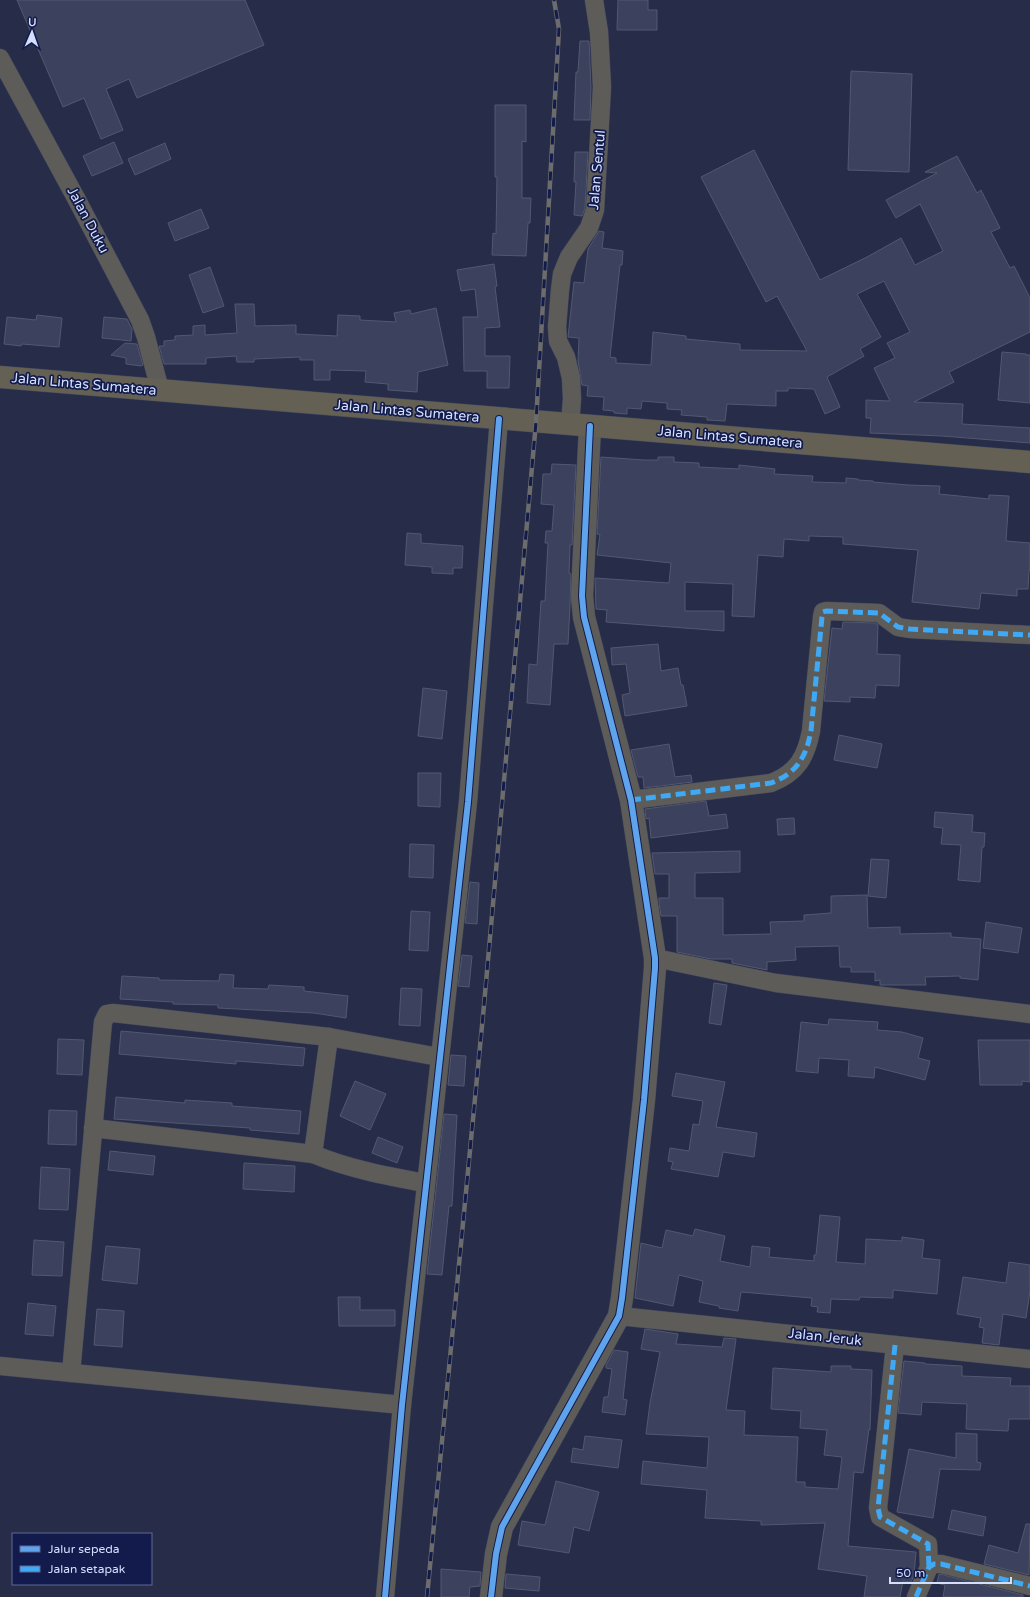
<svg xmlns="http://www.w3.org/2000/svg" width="1030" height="1597" viewBox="0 0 1030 1597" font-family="'Varela Round',sans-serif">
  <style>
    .building { fill: #3c425d; stroke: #525870 }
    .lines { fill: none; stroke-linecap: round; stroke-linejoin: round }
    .minor-casing { stroke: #42485f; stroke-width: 19 }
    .tertiary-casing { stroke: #42485f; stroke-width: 23 }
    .trunk-casing { stroke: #42485f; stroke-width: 23 }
    .minor { stroke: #5e5c59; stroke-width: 18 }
    .tertiary { stroke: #5e5c59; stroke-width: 22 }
    .trunk { stroke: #656054; stroke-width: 22 }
    .rail-casing { stroke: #6c6c6d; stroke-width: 4.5 }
    .rail { stroke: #121b4b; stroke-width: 3; stroke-dasharray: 9; stroke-linecap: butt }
    .quiet { stroke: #3fa9f5; stroke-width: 5; stroke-dasharray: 10 5; stroke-linecap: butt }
    .cycleway-casing { stroke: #121b4b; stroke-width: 8 }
    .cycleway { stroke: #60a3ed; stroke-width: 6 }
    .labels { text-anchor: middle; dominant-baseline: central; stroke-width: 3.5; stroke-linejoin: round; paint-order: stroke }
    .street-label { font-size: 14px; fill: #d4dffe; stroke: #121b4b }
  </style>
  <rect width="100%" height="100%" fill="#272d48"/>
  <g class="building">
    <path d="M17,0H245L264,45L137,98L129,79L106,89L123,130L101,139L84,98L63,107Z"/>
    <path d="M618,0H648V10H657V30H617Z"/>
    <path d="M580,41H589L591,87L590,120H574L576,72H578Z"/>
    <path d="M851,71L912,74L909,172L848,170Z"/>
    <path d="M495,105H526V142L522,141V198H531L530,223H528L526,256L492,255L493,233L496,234L497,177H495Z"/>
    <path d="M114,142L123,163L92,176L83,156Z"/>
    <path d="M165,143L171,159L135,175L128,159Z"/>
    <path d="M754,150L820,280L867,257L901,238L915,265L943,251L920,204L896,218L886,200L937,173L925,172L957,156L977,193L981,190L1000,228L991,232L1010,268L1014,266L1030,298V332L949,372L954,382L914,402L963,404L962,424L1030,428V443L942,436L870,433L871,418H866V400L890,401L874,368L895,358L887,343L910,332L884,281L857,294L881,337L860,349L864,356L827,377L840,407L825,414L814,389L788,388V391H776V406L727,404L725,421L707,420V417L681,415L682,410L667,409V403L642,401L641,409L627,408V414L614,413V411L603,410L604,397L587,396L588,386L582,385L578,361L579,338L568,337L574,282L584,283L588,249L599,231L604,232L602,248L623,251L622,265H620L610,357L616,358V363L651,365L653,332L686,336V339L740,344V350L807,351L777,296L766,302L701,177Z"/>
    <path d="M575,152H588L585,208L582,216L574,215L576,182H574Z"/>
    <path d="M201,209L209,228L175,241L168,223Z"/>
    <path d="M494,264L497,286L495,287L500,327L485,328V356H510L509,388H487V371H464L463,317H478L475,289L461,291L457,270Z"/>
    <path d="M210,267L224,306L203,313L189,275Z"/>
    <path d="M235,304H254L255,326L296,325V334L337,336L338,315L360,316V320L396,322L394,313L410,310L411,314L436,308L448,365L418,372L417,392L388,390V384L365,382L366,371L330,370V380H314V360H300V357L254,359V362H237L236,356L206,358V364H164L159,346H164V341L175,340V336L193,335V326L205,325V335L237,333Z"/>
    <path d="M37,315L62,318L59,347L22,344L21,346L4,344L7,317L36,320Z"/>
    <path d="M104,317L127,319L132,329L131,341L102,338Z"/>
    <path d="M125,343L137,344L143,365L141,366L126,364V358L111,355Z"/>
    <path d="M1002,352L1026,354V355H1030V403L998,400Z"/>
    <path d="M601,457L644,460H658V457H674V462L699,463V467L739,469V465L775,469L774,474L813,476L812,482L846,483V478L858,479V480L873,481V482L908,485L940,486L939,494L989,499V495L1009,496L1006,541L1030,543V570H1029L1028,589H1017V596L981,593L979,609L912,602L918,550L843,544V537L809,536V541L784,539L783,557L758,555L754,617L732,616L733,584L685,582V611H724V631L606,622L607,610L596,609L595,578L669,583L671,563L597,555L600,535L597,534Z"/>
    <path d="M552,464L576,465L572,545H570L569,573L571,574L570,606L568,644H554L550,705L527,703L529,664L537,665L541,601H545L548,543H545L546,531H552L554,505L541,504L543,474H551Z"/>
    <path d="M407,533L421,534V543L463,546L462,568H453V574L432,573V567L405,565Z"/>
    <path d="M843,622L875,623L878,625L877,654L900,655L899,686L876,685L875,698L850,697V702L824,701L832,628L842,629Z"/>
    <path d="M658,644L661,671L678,668L681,685H683L687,706L625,716L622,695L630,693L626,664L612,665L611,648Z"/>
    <path d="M423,688L447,691L442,739L418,736Z"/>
    <path d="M839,735L882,744L877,768L834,760Z"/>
    <path d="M669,744L675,777L691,775L692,782L644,788L643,777H638L631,750Z"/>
    <path d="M418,773H441L440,807L418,806Z"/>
    <path d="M706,801L709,816L726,814L728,828L651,838L649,818L646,819L645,809Z"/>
    <path d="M935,812L973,815L972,832L985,833L984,847H982L980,882L958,880L961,845L941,844L943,828L934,827Z"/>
    <path d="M794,818L795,834L778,835L777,819Z"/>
    <path d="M410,844L434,845L433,878L409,877Z"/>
    <path d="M740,851V872L695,873V898H723V935L771,934L770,922L804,921V915L831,913V896L867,895L868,928L900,927V934L951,933V937L981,939L978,980L960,978V976L925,977L926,985H880V980L875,981V972H851V967H840L839,946L795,947L796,960L767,962V970L732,963V959H711L677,952V916H661L659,903V898H669V874H655L652,853Z"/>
    <path d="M871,859L889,860L886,898L868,896Z"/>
    <path d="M470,882L479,883L477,924L465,923Z"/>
    <path d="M411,911L430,912L428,951L409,950Z"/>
    <path d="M986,922L1022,928L1018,953L983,948Z"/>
    <path d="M462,955L472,956L469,987L458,986Z"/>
    <path d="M220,974L234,975L233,988L268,989L269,985L304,987V991L348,996L346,1018L314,1013L218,1008V1005L173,1004V1002L120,999L122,976L159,978V980L219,981Z"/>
    <path d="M714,983L727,985L721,1025L709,1023Z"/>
    <path d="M401,988L422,989L420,1026L399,1025Z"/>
    <path d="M829,1019L878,1022L877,1030L902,1032L923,1038L918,1058L930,1061L925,1080L875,1067L874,1078L848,1076L849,1060L819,1058L818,1073L796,1071L801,1022L828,1025Z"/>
    <path d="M121,1031L305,1048L303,1066L236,1061V1064L119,1054Z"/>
    <path d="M58,1039L84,1040L82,1075L57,1074Z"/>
    <path d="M978,1040H1030V1082L1022,1081V1085H980Z"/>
    <path d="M451,1055L466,1056L464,1086L448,1085Z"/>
    <path d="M676,1073L725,1082L716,1127L757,1133L754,1157L723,1152L718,1177L671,1169L673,1162L668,1161L670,1148L689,1151L693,1124L699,1125L703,1101L672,1096Z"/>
    <path d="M355,1081L386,1094L370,1130L340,1116Z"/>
    <path d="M116,1097L185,1103V1100L232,1103V1106L301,1111L299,1134L250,1130V1128L114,1119Z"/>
    <path d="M49,1110L77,1111L76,1145L48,1144Z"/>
    <path d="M444,1114L457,1115L452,1206H449L442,1275L427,1274Z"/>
    <path d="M378,1137L403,1147L397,1163L372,1153Z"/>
    <path d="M110,1151L155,1156L153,1175L108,1170Z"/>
    <path d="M244,1163L295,1166L294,1192L243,1189Z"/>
    <path d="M41,1167L70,1169L68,1210L39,1209Z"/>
    <path d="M820,1215L840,1217L836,1262L865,1264L866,1239L902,1241V1237L924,1240L922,1258L940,1260L937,1294L893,1290V1298L860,1297L859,1300L831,1299L830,1313L817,1312L818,1307L811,1306L812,1298L741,1292L738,1311L719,1308V1306L699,1302L703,1281L679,1275L673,1306L635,1298L641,1243L662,1248L666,1230L693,1236L695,1229L725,1236L720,1261L750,1267L752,1246L770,1248L769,1257L814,1261V1255H816Z"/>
    <path d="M34,1240L64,1242L62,1276L32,1275Z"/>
    <path d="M106,1246L140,1249L137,1284L102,1280Z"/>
    <path d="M1009,1262L1030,1265V1291L1026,1318L1003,1314L999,1345L982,1343L984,1328L979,1327L981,1318L957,1314L963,1277L1006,1283Z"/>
    <path d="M338,1297H360V1310H395V1326H339Z"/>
    <path d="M28,1303L56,1306L53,1336L25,1334Z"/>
    <path d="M97,1309L124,1311L122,1347L94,1345Z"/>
    <path d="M645,1329L678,1334L676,1344L722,1347L724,1338L736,1339L726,1410L745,1411L744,1435L798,1437L796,1482H805V1487L838,1489L842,1457L824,1455L827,1430L800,1428L801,1411L771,1409L773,1368L831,1372V1366H851V1369L872,1370L870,1430L869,1429L863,1473L854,1472L848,1546L916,1552L914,1575L911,1582L903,1581L900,1597H864L867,1576L818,1569L825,1523L761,1525V1521L705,1518L707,1490L641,1484L643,1461L707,1468L709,1437L646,1434L650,1403L660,1352L641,1349Z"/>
    <path d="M614,1350L628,1352L623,1399L627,1400L625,1415L602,1412L604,1397H608L612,1369L606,1368V1365Z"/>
    <path d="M904,1361L925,1363V1364L962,1366V1376L1011,1378L1010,1386H1030V1419H1009L1008,1431L966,1429L967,1404L922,1402L921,1415L898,1413Z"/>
    <path d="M956,1433L977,1434V1462L981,1463L980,1470L940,1469L933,1518L897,1512L909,1449L956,1458Z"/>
    <path d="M585,1436L622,1440L618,1468L571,1462L573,1448L583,1450Z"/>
    <path d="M556,1481L599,1492L589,1531L574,1527L569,1553L518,1545L522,1521L545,1525Z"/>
    <path d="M952,1510L986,1517L983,1536L948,1529Z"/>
    <path d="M1026,1524H1030L1029,1575L984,1564L989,1545L1018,1553Z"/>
    <path d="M441,1569L481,1572L480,1586L470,1587L469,1597H441Z"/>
    <path d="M506,1574L540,1577L539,1591L505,1588Z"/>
    <path d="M939,1574H940L1023,1595V1597H943L945,1585L937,1583Z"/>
  </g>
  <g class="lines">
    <g class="minor-casing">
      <g id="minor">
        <path d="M0,58L77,200L140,320L146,337L160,390"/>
        <path d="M570,424L572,399L571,378L566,357L558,341L557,327L560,290L562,274L569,257L589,228L595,210L602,87L599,32L594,0"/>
        <path d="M631,800L771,783C797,773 806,757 811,731L822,617L823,612L826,611L879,613L898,627L910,629L1030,635"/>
        <path d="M655,958L776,983L1030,1014"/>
        <path d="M93,1128L313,1154C349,1169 387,1176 425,1183"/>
        <path d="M313,1154L329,1037"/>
        <path d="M619,1316L1030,1359"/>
        <path d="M895,1345L878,1508L880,1517L928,1544L929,1567"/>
        <path d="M0,1366L402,1405"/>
        <path d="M71,1373L103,1022L107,1014L113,1013L329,1037L439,1057"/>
        <path d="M385,1597L402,1405L468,802L499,419"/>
        <path d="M916,1597L929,1567L934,1564H941L1030,1586"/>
      </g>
    </g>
    <g class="tertiary-casing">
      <path id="tertiary" d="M491,1597L496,1554L502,1527L619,1316L622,1298L644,1100L655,968V958L631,800L584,617L582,596L590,426"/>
    </g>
    <g class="trunk-casing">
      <path id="trunk" d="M0,377L1030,462"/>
    </g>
    <use href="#minor" class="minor"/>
    <use href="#tertiary" class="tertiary"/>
    <use href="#trunk" class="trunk"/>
    <g class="rail-casing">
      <path id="rail" d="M427,1597L484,1005L536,422L559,29L554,0"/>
    </g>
    <use href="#rail" class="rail"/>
    <g class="quiet">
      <path d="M631,800L771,783C797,773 806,757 811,731L822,617L823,612L826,611L879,613L898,627L910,629L1030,635"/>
      <path d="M895,1345L878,1508L880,1517L928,1544L929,1567"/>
      <path d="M916,1597L929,1567L934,1564H941L1030,1586"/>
    </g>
    <g class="cycleway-casing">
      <g id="cycleway">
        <path d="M385,1597L402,1405L468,802L499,419"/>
        <path d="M491,1597L496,1554L502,1527L619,1316L622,1298L644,1100L655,968V958L631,800L584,617L582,596L590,426"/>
      </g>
    </g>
    <use href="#cycleway" class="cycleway"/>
  </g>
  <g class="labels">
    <g class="street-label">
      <text transform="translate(597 170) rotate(-85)">Jalan Sentul</text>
      <text transform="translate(88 220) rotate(62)">Jalan Duku</text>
      <text transform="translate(84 384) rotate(5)">Jalan Lintas Sumatera</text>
      <text transform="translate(407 411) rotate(5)">Jalan Lintas Sumatera</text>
      <text transform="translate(730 437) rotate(5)">Jalan Lintas Sumatera</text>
      <text transform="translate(825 1337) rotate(6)">Jalan Jeruk</text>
    </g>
  </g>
  <rect x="12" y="1533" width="140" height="52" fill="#121b4b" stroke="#606993"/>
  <rect x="20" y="1546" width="20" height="6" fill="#60a3ed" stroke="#606993"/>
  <text x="48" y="1553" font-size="12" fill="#d4dffe">Jalur sepeda</text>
  <rect x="20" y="1566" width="20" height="6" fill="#3fa9f5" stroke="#606993"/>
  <text x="48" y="1573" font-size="12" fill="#d4dffe">Jalan setapak</text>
  <g transform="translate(32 32) rotate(2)" stroke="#121b4b" stroke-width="3" paint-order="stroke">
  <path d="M0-3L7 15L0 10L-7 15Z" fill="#d4dffe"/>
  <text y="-6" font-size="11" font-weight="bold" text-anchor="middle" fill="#d4dffe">U</text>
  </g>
  <path d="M890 1577v6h121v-6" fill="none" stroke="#d4dffe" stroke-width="2"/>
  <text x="896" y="1577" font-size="12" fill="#d4dffe" stroke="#121b4b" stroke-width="3" paint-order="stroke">50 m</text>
</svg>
